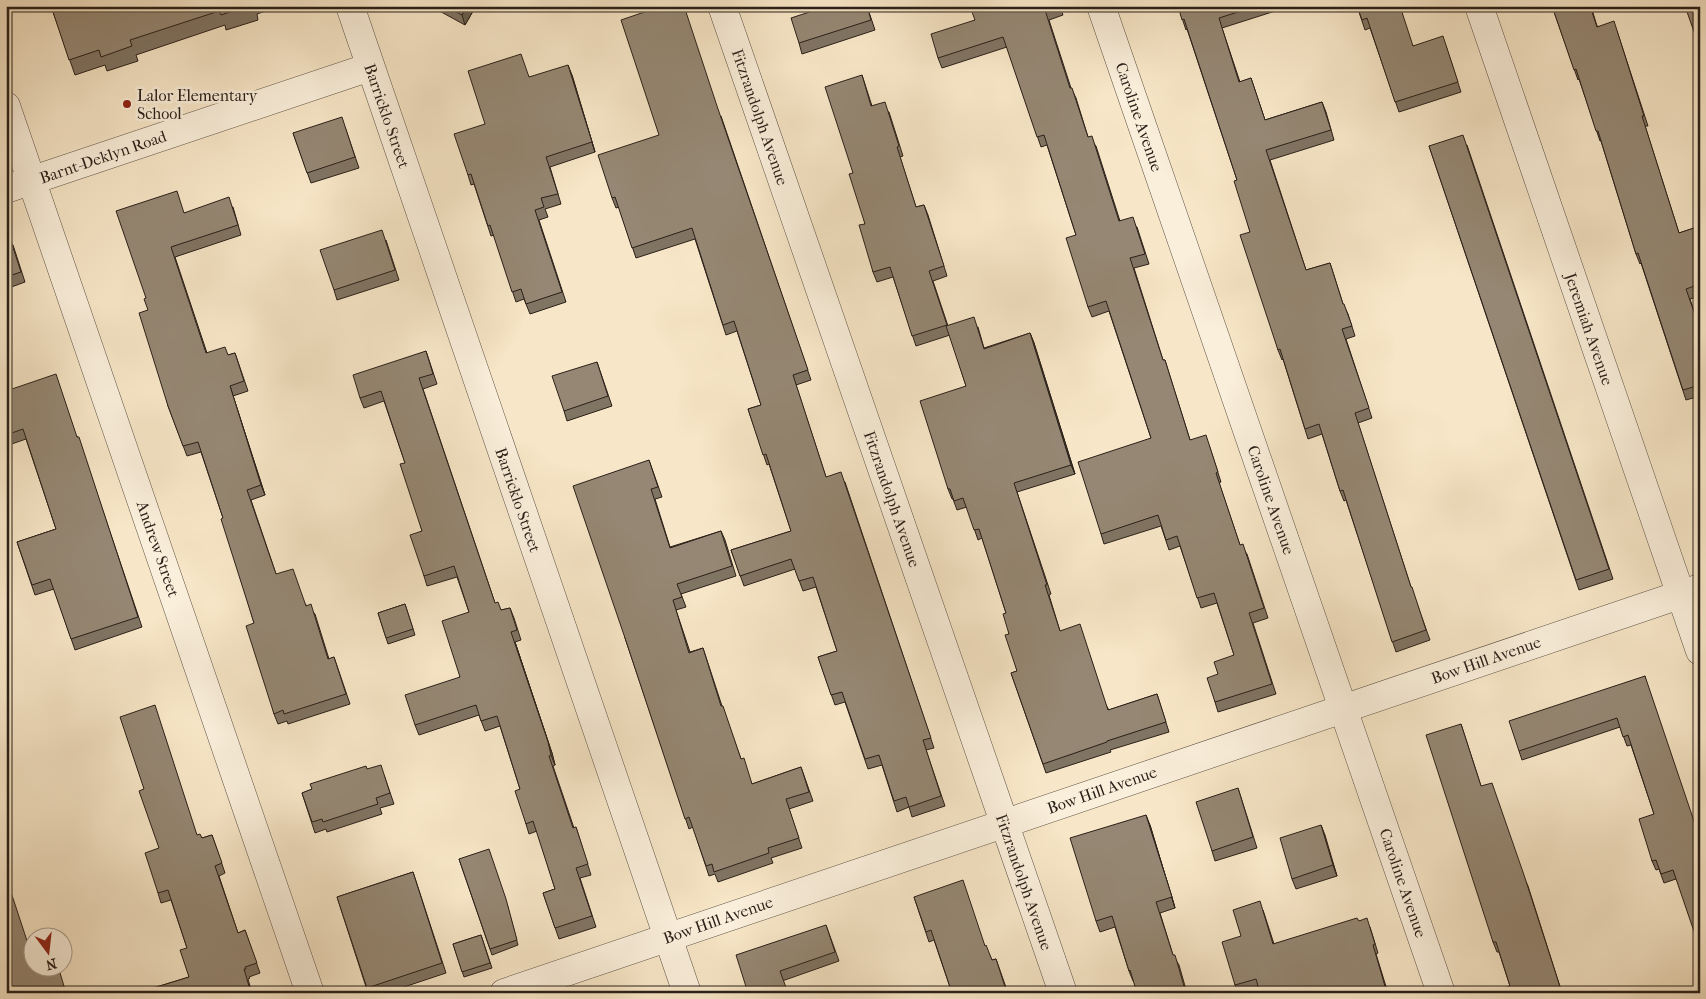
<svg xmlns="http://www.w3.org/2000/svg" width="1706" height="999" viewBox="0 0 1706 999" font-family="'IM FELL French Canon',serif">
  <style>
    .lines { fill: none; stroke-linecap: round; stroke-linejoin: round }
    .minor-casing { stroke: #5d5244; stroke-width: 29 }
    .minor { stroke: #faefdb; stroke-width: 28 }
    .wall { fill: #807463; stroke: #2a2019 }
    .shaded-wall { fill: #685e50; stroke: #2a2019 }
    .building { fill: #958773; stroke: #2a2019 }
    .poi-dot { fill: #8f2418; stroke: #faefdb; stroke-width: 2 }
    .labels { text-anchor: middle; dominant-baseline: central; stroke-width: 5; stroke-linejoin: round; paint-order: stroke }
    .poi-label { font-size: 16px; fill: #2a2019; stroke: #faefdb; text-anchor: start }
    .street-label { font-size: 16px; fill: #2a2019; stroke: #faefdb }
  </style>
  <rect width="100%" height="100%" fill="#f7e6c7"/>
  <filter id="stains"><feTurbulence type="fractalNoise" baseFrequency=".004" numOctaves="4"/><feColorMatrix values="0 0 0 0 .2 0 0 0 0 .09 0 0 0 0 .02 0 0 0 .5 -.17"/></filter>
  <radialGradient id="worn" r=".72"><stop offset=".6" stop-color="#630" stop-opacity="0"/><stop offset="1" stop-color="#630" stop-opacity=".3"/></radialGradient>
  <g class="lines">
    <g class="minor-casing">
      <g id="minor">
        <path d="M350,6L687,993"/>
        <path d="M722,6L1063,993"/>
        <path d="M1101,6L1441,993"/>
        <path d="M1479,6L1700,651"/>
        <path d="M6,106L310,993"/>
        <path d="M6,189L370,67"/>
        <path d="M504,993L1700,588"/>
      </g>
    </g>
    <use href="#minor" class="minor"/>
  </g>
  <g class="wall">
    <path d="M51,6H280L257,14L258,20L226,30L225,25L136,55L138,61L107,71L105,65L75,75Z"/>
    <path d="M433,6H476L465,25L434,8Z"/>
    <path d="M867,6L875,30L802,54L799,43Z"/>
    <path d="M977,6H1060L1063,15L1049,20L1071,88L1076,98L1088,137L1096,146L1120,221L1137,227L1149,264L1134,268L1163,360H1165L1168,370L1190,440L1209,445L1221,482L1219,483L1240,545L1247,554L1268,618L1253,623L1276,694L1218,712L1215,702L1218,674L1234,655L1217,603L1201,608L1180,546L1169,550L1161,526L1104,544L1101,534L1151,438L1109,311L1092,317L1088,307L1076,235L1047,145L1041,147L1007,47L942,68L938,58L975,20L978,10Z"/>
    <path d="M1178,6H1291L1222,28L1240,82L1251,78L1265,120L1322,102L1326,112L1334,140L1270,160L1306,270L1330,263L1343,304L1348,314L1355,336L1346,339L1372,418L1358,423L1411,587L1430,640L1396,652L1346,500L1344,501L1340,491L1322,434L1308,439L1283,359L1282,360L1278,350L1250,232L1237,180L1187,29L1186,30Z"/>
    <path d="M1357,6L1414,46H1446L1461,92L1399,112L1370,28L1365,30Z"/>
    <path d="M1552,6H1591L1597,26L1617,31L1648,126H1645L1679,233L1700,226V296L1690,299L1700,328V396L1686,400L1641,263L1640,264L1636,254L1601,141H1600L1579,79L1578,80Z"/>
    <path d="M572,75L595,152L550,167L561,204L545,209L548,217L539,220L566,302L530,314L524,299L516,302L494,235L491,236L474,184L471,185L468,175L485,124L529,77Z"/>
    <path d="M862,75L872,106L889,112L903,156L900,157L916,207L924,205L928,215L947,276L933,281L948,326L978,327L984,348L1030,333L1034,343L1075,474L1017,492L1051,594L1049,595L1060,631L1109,710L1157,694L1169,732L1110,750L1111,752L1046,773L1011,673L1017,671L1009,634L1006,613L982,538L978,540L967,507L957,510L953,499H952L948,489L966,386L950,335L916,346L893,277L877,282L873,272L865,224L853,173Z"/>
    <path d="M721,116L811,380L796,385L826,477L845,482L934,748L926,750L945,806L912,817L909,807L897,812L882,765L868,769L845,702L835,705L818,657L837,651L816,587L803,591L795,569L744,586L731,550L791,531L769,464L767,465L748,409L761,405L737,331L726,335L695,239L636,258L619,207L616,208L612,198Z"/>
    <path d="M345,127L359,168L311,183L293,133Z"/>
    <path d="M1467,145L1613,579L1579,590L1429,146Z"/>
    <path d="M233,207L241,235L175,257L207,353L228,355L235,353L248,391L233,396L265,495L251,500L276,574L315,614L329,659L334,657L350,704L288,724L287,721L278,724L274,714L254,623L223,518L201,452L187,456L168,406L146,298L184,213Z"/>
    <path d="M6,236L13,245L25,282L6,289Z"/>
    <path d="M386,240L399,280L337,300L334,290Z"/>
    <path d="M426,351L437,384L423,389L495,603L501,610L510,608L514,618L521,640L515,642L552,753L555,765L553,766L574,828L576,827L591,875L580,878L596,927L559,939L543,893L555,889L537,831L529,834L526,824L520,789L500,726L485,731L479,715L419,735L415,725L460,677L469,612L457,577L427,586L424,576L422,531L405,463L384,401L364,408L360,398Z"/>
    <path d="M597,362L612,406L567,421L564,411Z"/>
    <path d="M6,391L78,437L142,627L75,650L54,589L35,595L17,542L56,529L26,439L6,446Z"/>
    <path d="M649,460L662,497L655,499L670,547L721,531L725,540L736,576L681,594L686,607L676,610L690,652L703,648L722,706L741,759L752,784L801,767L813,801L789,809L802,848L771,858L773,863L718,882L715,874L709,876L693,827L689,829L625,638Z"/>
    <path d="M405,604L415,635L388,644L378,613Z"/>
    <path d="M1645,676L1676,879L1664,883L1659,869L1656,870L1652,861L1654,814L1631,745L1627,746L1620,727L1522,760L1519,751Z"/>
    <path d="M1461,724L1481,786L1528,886L1562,993H1499L1510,986L1499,952H1497L1493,942Z"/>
    <path d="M367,769L384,775L394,804L380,808L382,814L327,832L326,829L315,833L302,793Z"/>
    <path d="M1238,788L1257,848L1215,861L1212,851Z"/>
    <path d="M1150,825L1175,908L1160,913L1173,955L1179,965L1187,993H1137L1134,981H1133L1129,971L1115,927L1100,932L1096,921Z"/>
    <path d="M1321,825L1337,876L1296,889L1292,879Z"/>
    <path d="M198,835L202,838L212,835L225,873L219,876L238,933L245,930L260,973L249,977L250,978L248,979L252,993H137L189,977L187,948L171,900L161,903L158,893Z"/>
    <path d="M459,859L507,904L518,945L492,955Z"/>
    <path d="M413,872L446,973L386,993H368L337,897Z"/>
    <path d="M914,897L985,946L992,960L996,959L1008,993H952L934,940L929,942Z"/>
    <path d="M1263,910L1274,944L1359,921L1370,927L1378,953L1376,954L1388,993H1260L1258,988L1244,993H1238L1235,985L1241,936Z"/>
    <path d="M826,925L839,961L748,993Z"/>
    <path d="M481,935L492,968L464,977L453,944Z"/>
  </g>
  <g class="shaded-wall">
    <path d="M466,6H476L465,25L462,15Z"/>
    <path d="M568,65L572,75L595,152L592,142Z"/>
    <path d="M1030,333L1034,343L1075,474L1071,465Z"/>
    <path d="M230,386L233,396L265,495L261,485Z"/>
    <path d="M515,642L552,753L555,765L551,755Z"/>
    <path d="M1146,815L1150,825L1175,908L1172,897Z"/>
    <path d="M1321,825L1325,835L1337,876L1333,865Z"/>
  </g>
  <g class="building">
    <path d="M51,6H248L221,15L219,11L130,40L132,46L101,57L99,50L69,60Z"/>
    <path d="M445,6H466L462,15Z"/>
    <path d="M662,6H684L717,106L808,370L793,375L826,477L841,472L931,738L923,740L941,796L909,807L906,797L894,801L879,755L865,759L842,692L831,695L818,657L837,651L813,577L799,581L791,559L740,576L731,550L791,531L766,454L763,455L748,409L761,405L734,321L723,325L692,228L632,248L615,197L612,198L598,155L659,135L621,20Z"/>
    <path d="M828,6H867L871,20L799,43L791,18Z"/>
    <path d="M977,6H1057L1045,10L1070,88H1072L1088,137L1092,136L1119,221L1133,217L1145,254L1130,258L1163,360H1165L1190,440L1206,435L1218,472L1216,473L1240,545L1243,544L1264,608L1249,613L1272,684L1215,702L1207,678L1218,674L1214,662L1234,655L1214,593L1197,598L1177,536L1166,540L1158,515L1101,534L1078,462L1151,438L1106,301L1088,307L1066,238L1076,235L1044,135L1037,137L1003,37L938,58L931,34L975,20L972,12L978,10Z"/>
    <path d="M1178,6H1257L1219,18L1239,82L1251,78L1265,120L1322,102L1331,130L1266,150L1306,270L1330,263L1343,304H1344L1352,326L1342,329L1369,408L1355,413L1411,587H1412L1426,630L1392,642L1343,490L1340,491L1319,424L1305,429L1280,349L1278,350L1240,235L1250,232L1234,181L1237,180L1184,19L1182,20Z"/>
    <path d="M1357,6H1400L1413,46L1443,36L1458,82L1395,102L1367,18L1362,20Z"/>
    <path d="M1552,6H1590L1597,27L1614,21L1644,116H1642L1679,233L1700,226V269H1699L1700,272V284L1686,289L1700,329V385L1683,390L1638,253L1636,254L1598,131H1596L1576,69L1574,70Z"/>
    <path d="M1685,6H1700V49Z"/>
    <path d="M521,54L529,77L568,65L592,142L546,157L558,194L541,198L544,207L535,210L562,292L526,304L521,289L512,292L490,225L488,226L471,174L468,175L454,134L485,124L468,71Z"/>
    <path d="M862,75L871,106L885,102L899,146L897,147L916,207L924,205L944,266L929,271L947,325L912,336L890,267L873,272L859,225L865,224L849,174L853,173L825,87Z"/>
    <path d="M342,117L355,157L307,173L293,133Z"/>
    <path d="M1463,135L1609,569L1576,580L1429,146Z"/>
    <path d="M177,191L184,213L229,197L238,225L171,247L206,353L225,347L228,355L235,353L244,381L230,386L261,485L247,490L276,574L293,569L306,606L311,604L328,659L334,657L346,694L284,714L283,710L274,714L246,626L254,623L221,519L223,518L198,442L183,446L168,406L139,313L148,310L144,299L146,298L116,211Z"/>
    <path d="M382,230L395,270L334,290L320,250Z"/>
    <path d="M9,235L21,272L6,277V236Z"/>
    <path d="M974,317L984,349L1030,333L1071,465L1014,483L1047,585H1045L1060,631L1080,624L1108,710L1157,694L1166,722L1107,741V742L1043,764L1011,673L1017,671L1005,635L1009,634L1003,614L1006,613L979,529L974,530L963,498L954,501L950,489H948L920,401L966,386L946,326Z"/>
    <path d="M426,351L433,374L419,378L495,603L498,602L501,610L510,608L517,630L511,632L548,742L551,755L549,756L573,828L576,827L588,864L576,868L592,916L555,928L543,893L555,889L533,821L526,824L515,791L520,789L497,716L481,721L476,705L415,725L405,695L460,677L442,621L469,612L454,566L424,576L410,535L422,531L400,464L405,463L381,391L360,398L353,375Z"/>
    <path d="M597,362L608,396L564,411L552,376Z"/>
    <path d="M56,374L77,437H79L138,617L71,639L50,579L32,585L17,542L56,529L23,429L6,435V391Z"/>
    <path d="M649,460L658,487L651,489L670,548L721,531L732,566L677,584L682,597L673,600L689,653L703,648L721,706H723L741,759L744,758L752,784L801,767L809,792L786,799L799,838L768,848L769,853L714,872L712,864L706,866L689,817L685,819L625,638L573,486Z"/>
    <path d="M405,604L413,629L386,638L378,613Z"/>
    <path d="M1645,676L1700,839V949L1673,870L1661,874L1656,860L1652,861L1639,819L1654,814L1628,735L1623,737L1617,718L1519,751L1509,721Z"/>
    <path d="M155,705L197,835L200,834L202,838L212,835L222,863L215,866L238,933L245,930L257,963L245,967L246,969H244L251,993H137L189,977L180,950L187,948L168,890L158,893L145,853L159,848L139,791L144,789L120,717Z"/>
    <path d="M1461,724L1481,786L1492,783L1524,875L1562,993H1499V990L1510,986L1496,942H1493L1426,735Z"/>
    <path d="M381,765L390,793L376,798L378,804L323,822L322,819L312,822L302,793L312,789L310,784L366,766L367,769Z"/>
    <path d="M1238,788L1253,837L1212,851L1196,802Z"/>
    <path d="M1146,815L1172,897L1156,902L1173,955H1175L1186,993H1137L1130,970L1129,971L1112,916L1096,921L1070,838Z"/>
    <path d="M1321,825L1333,865L1292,879L1280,838Z"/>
    <path d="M489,849L506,899L517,940L490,949L459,859Z"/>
    <path d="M413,872L442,963L367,988L337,897Z"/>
    <path d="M6,877L32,956V966H36L38,971L50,966H58L66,993H8L6,988Z"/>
    <path d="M963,880L985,946L986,945L992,960L996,959L1007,993H952L931,930L926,932L914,897Z"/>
    <path d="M1260,901L1273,944L1357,918L1359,921L1367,918L1375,944L1373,945L1387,993H1260L1256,979L1235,985L1222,942L1241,936L1233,910Z"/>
    <path d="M826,925L835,952L780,971L788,993H748L736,955Z"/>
    <path d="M481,935L490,963L462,972L453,944Z"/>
  </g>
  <circle class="poi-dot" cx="127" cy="104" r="5"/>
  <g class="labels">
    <g class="poi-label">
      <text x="137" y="95">Lalor Elementary<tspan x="137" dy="18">School</tspan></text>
    </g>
    <g class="street-label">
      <text transform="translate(387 116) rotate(71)">Barricklo Street</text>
      <text transform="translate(760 117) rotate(71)">Fitzrandolph Avenue</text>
      <text transform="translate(1139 117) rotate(71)">Caroline Avenue</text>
      <text transform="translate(103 157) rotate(-19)">Barnt-Deklyn Road</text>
      <text transform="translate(1589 329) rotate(71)">Jeremiah Avenue</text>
      <text transform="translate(892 499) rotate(71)">Fitzrandolph Avenue</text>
      <text transform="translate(518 500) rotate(71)">Barricklo Street</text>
      <text transform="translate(1271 500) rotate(71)">Caroline Avenue</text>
      <text transform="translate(158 549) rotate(71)">Andrew Street</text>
      <text transform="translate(1486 660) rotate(-19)">Bow Hill Avenue</text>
      <text transform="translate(1102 790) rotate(-19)">Bow Hill Avenue</text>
      <text transform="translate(1024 882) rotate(71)">Fitzrandolph Avenue</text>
      <text transform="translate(1403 883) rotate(71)">Caroline Avenue</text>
      <text transform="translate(718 920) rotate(-19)">Bow Hill Avenue</text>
    </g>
  </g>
  <rect width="1706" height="999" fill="none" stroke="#f7e6c7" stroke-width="25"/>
  <rect x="8" y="8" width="1691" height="984" fill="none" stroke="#2a2019" stroke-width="2.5"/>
  <rect x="12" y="12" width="1681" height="974" fill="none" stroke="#2a2019"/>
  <g transform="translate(48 952) rotate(165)"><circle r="24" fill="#faefdb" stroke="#a79c8d"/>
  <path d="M0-4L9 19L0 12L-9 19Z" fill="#8f2418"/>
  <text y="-8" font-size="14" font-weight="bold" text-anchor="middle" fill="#2a2019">N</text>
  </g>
  <rect width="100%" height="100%" filter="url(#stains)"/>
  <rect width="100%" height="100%" fill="url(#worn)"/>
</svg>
